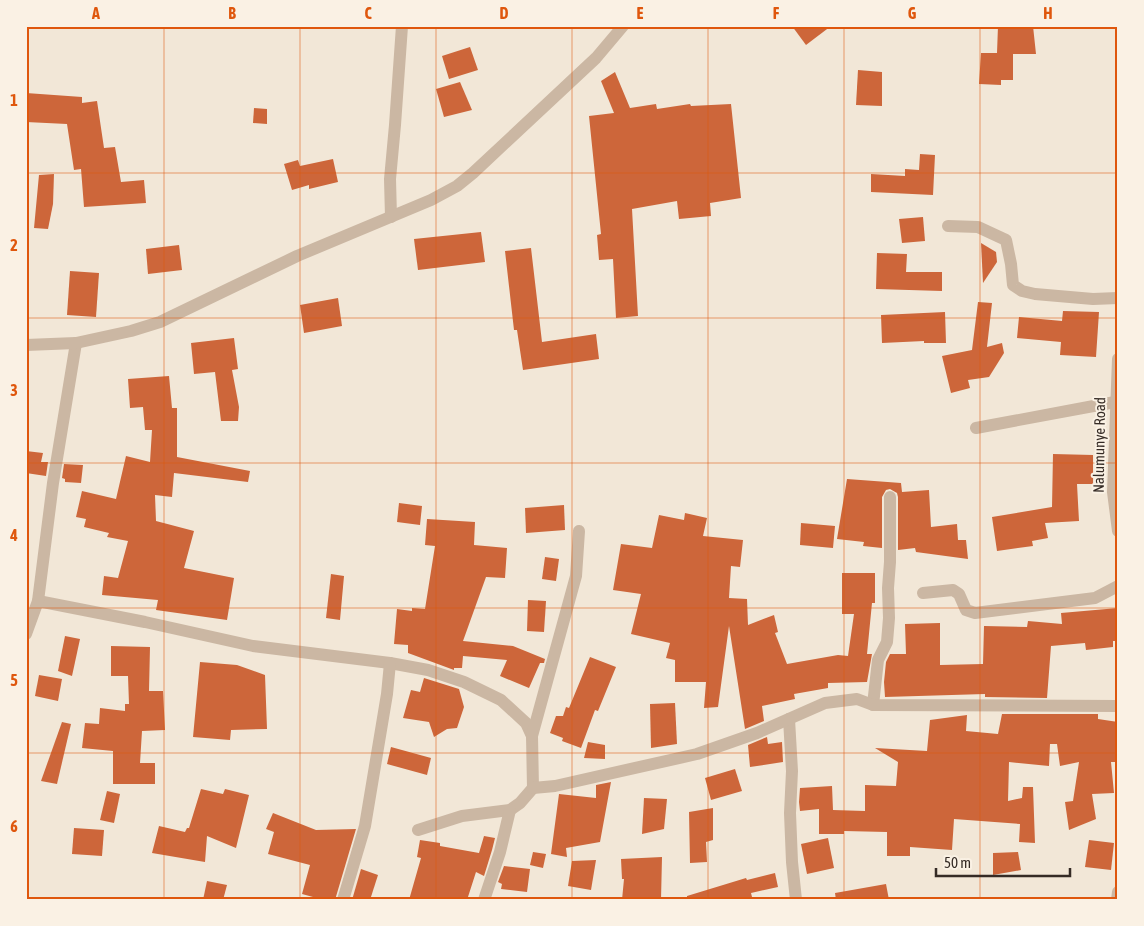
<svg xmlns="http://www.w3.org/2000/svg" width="1144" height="926" viewBox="0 0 1144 926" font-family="'Asap Condensed',sans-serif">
<rect width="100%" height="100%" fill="#f2e7d7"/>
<!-- building -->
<g fill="#cd663a">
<polygon points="792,26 831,26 806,45"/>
<polygon points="998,26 1033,26 1036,54 1013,54 1013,80 1001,80 1001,85 979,84 981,53 997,53"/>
<polygon points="470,47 478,70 449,79 442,56"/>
<polygon points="858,70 882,72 882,106 856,105"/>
<polygon points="615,72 630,108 656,104 657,109 690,104 691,106 731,104 741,198 710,203 711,216 679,219 677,201 632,209 638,316 616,318 613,259 599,260 597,235 601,234 589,116 614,113 601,81"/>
<polygon points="460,82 472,110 444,117 436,89"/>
<polygon points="26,93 82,97 82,103 97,101 104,148 115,147 121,182 144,180 146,203 84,207 81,169 74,170 67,124 26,122"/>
<polygon points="254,108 267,109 267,124 253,123"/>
<polygon points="920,154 935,155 933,195 871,192 871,174 905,176 905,169 919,170"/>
<polygon points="333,159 338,182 309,189 309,185 292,190 284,164 298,160 300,166"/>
<polygon points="54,174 53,204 48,229 34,228 39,175"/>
<polygon points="923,217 925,241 902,243 899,219"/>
<polygon points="481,232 485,262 418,270 414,239"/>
<polygon points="981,243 996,252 997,262 983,283"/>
<polygon points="179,245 182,270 148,274 146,249"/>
<polygon points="531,248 542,342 596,334 599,359 523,370 517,330 514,330 505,251"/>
<polygon points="877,253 907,254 906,272 942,272 942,291 876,289"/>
<polygon points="70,271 99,273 96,317 67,315"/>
<polygon points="338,298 342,326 304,333 300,305"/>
<polygon points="978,302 992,303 987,347 1002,343 1004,353 989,377 968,380 970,388 951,393 942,356 972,350"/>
<polygon points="1063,311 1099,312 1096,357 1060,355 1061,342 1017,338 1019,317 1062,321"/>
<polygon points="945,312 946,343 924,343 924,341 882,343 881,315"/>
<polygon points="234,338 238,369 232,370 239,407 238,421 221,421 215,372 194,374 191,343"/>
<polygon points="169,376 172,408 177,408 177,457 250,471 248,482 174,473 172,497 155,495 156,521 194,531 184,568 234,578 227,620 156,610 158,600 102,595 104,576 118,578 128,541 107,537 109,533 84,527 86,519 76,517 82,491 116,499 126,456 150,462 152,430 145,430 143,407 130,408 128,379"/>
<polygon points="26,451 43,453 41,462 48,462 46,476 26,473"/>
<polygon points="1053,454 1093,455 1093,484 1077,484 1079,521 1045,523 1048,538 1032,541 1033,546 997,551 992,517 1052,507"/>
<polygon points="64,464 83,465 81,483 65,482 65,479 62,478"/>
<polygon points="847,479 901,483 902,492 929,490 931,527 957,524 958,540 966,540 968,559 916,552 915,548 898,550 898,497 897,493 890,489 886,490 882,497 882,548 863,546 864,542 837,539"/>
<polygon points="399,503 422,506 420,525 397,522"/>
<polygon points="564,505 565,530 526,533 525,508"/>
<polygon points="685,513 707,518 703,536 743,540 740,567 731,566 729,598 747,599 748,625 774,615 778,632 775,633 787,664 838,655 848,656 854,614 842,614 842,573 875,573 875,603 872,603 867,654 872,654 867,682 828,683 828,688 794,694 795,699 762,706 764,721 745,729 729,626 718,707 704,708 706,682 675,682 675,660 666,658 670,643 631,634 641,594 613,590 621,544 652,548 659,515 684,520"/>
<polygon points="427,519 475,522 474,545 507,548 505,578 486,577 463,641 513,646 545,659 544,663 540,663 529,688 500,676 507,660 463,656 462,668 454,668 454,670 408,653 408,645 394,644 397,609 412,611 412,608 425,609 435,546 425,545"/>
<polygon points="801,523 835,526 833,548 800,545"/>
<polygon points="545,557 559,559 556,581 542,579"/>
<polygon points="331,574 344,576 340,620 326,618"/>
<polygon points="528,600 546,601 544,632 527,631"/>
<polygon points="1118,608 1118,641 1113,641 1113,647 1086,650 1085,643 1051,646 1047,698 985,697 985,694 885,697 884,682 886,662 890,654 906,654 905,624 940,623 940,665 983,664 984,626 1027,627 1028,621 1062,624 1061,613"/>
<polygon points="65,636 80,639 72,676 58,671"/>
<polygon points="111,646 150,647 149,691 163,691 165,730 142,731 140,763 155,763 155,784 113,784 113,751 82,748 85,723 99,724 100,708 125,711 125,704 129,704 128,676 111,676"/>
<polygon points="590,657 616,667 598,711 595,710 581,748 562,741 563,738 550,733 556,716 563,716 566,707 569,708"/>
<polygon points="200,662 237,665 265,675 267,729 231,730 230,740 193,737"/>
<polygon points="39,675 62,679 58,701 35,696"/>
<polygon points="424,678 459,689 464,707 457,728 447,729 434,737 429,722 403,718 411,690 420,692"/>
<polygon points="675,703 677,744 651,748 650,704"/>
<polygon points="1002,714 1098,714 1098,719 1118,722 1118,762 1111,762 1114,793 1092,794 1096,819 1069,830 1065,802 1073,801 1079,762 1060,766 1057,744 1050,744 1049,766 1009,762 1008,801 1022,798 1023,787 1033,787 1035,843 1019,842 1020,824 954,819 952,850 910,847 910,856 887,856 887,832 844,831 844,834 819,834 819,809 800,811 799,802 800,788 832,786 833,810 865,811 865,785 896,786 898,762 875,748 927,751 930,720 967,715 966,731 998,734"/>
<polygon points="62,722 71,724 57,784 41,781"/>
<polygon points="767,737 768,744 782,742 783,762 750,767 748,745"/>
<polygon points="588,742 605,745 605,759 584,758"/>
<polygon points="391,747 431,758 427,775 387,764"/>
<polygon points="735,769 742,791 711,800 705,778"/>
<polygon points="611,782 600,842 566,848 567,857 551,854 559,794 596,798 596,785"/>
<polygon points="201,789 223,794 225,789 249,795 236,848 207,836 205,862 152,853 159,826 185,832 187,828 189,828"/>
<polygon points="107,791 120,794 114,823 100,820"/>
<polygon points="644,798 667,799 664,829 642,834"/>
<polygon points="713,808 713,840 706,842 707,862 690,863 689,812"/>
<polygon points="273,813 316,830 356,829 335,900 324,900 302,894 310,865 268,854 274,832 266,829"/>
<polygon points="74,828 104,830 102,856 72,854"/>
<polygon points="484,836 495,838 492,850 484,876 476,872 467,900 409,900 421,858 417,857 420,840 440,843 440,846 479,853"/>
<polygon points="828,838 834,868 807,874 801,844"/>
<polygon points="1089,840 1114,843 1111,870 1085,867"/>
<polygon points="533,852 546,854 543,868 530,865"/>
<polygon points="1018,852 1021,870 993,875 993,853"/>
<polygon points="662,857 661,900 622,900 624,879 622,879 621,859"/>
<polygon points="596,860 591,890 568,886 572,861"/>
<polygon points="504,866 530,869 527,892 501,889 502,884 498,882"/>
<polygon points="361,869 378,875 370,900 352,900"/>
<polygon points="775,873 778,887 751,893 752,897 742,900 687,900 687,896 746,878 747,880"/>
<polygon points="207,881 227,885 223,900 203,900"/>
<polygon points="886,884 889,900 836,900 835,893"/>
</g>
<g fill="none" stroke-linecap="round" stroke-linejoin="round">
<!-- minor -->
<g stroke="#cbb7a3" stroke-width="12">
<polyline points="391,217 390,179 395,125 402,26"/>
<polyline points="948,226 978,227 1006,240 1011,264 1013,285 1022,291 1035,294 1093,299 1118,298"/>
<polyline points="976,428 1115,402"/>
<polyline points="923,593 953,590 959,594 966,610 975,613 1095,598 1118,586"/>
<polyline points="38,601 145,622 253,646 390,663 428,670 464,682 501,700 526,723 532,736 533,788 520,803 510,810 462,816 418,830"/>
<polyline points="26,634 38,601 53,483 76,343"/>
<polyline points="873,705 878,660 887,642 889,618 888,588 890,562 890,497"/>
<polyline points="789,719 792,771 790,813 792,862 796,900"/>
<polyline points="532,736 576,576 579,531"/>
<polyline points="533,788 555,786 697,754 757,733 825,703 857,699 873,705 1118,706"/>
<polyline points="343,900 365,826 387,694 390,663"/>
<polyline points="484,900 500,852 510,810"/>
</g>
<!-- tertiary -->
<g stroke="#cbb7a3" stroke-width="12">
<polyline points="26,345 76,343 131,331 160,322 297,256 431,200 457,186 473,173 596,58 623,26"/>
<polyline points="1118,359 1113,492 1118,531"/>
<polyline points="1117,900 1118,892"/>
</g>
</g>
<!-- grid -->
<path fill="none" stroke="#df570d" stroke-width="1" stroke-opacity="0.55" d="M164 26V900M300 26V900M436 26V900M572 26V900M708 26V900M844 26V900M980 26V900M26 173H1118M26 318H1118M26 463H1118M26 608H1118M26 753H1118"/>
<g text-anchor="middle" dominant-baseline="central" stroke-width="4" stroke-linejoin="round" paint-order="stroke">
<!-- street labels -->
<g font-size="15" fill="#352b25" stroke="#faf1e4">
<text transform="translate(1099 445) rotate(-89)">Nalumunye Road</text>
</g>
</g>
<!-- border -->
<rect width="1144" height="926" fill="none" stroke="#faf1e4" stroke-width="55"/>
<!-- scale -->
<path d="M936 868v8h134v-8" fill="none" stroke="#352b25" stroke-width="2.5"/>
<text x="944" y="868" font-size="15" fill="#352b25" stroke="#faf1e4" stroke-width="4" paint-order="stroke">50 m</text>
<rect x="28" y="28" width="1088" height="870" fill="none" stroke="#df570d" stroke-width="2"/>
<g font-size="16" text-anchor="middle" font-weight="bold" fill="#df570d">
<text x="96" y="19">A</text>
<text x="232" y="19">B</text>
<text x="368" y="19">C</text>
<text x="504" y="19">D</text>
<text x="640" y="19">E</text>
<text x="776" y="19">F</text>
<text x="912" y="19">G</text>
<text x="1048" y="19">H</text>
<text x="14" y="106">1</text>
<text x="14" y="251">2</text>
<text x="14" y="396">3</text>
<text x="14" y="541">4</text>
<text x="14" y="686">5</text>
<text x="14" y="832">6</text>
</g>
</svg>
